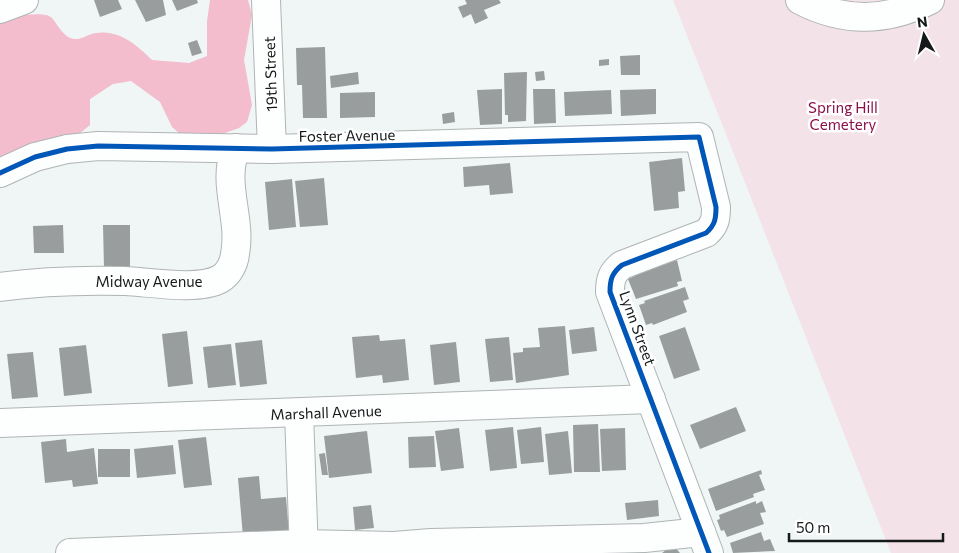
<svg xmlns="http://www.w3.org/2000/svg" width="959" height="553" viewBox="0 0 959 553" font-family="Commissioner,sans-serif">
<rect width="100%" height="100%" fill="#f0f6f6"/>
<!-- green -->
<polygon fill="#f3e2e7" points="673,0 959,0 959,553 891,553"/>
<!-- forest -->
<path fill="#f3bdce" d="M210 0H248L252 15 244 60 252 105 247 122 239 128 214 137 179 133 172 127 160 102 131 81 113 84 90 99V125L74 138 0 165V20C11 17 44 10 52 18 57 24 63 35 70 38 80 42 87 34 96 33 119 29 137 45 152 60L189 63 207 56V21Z"/>
<!-- building -->
<g fill="#999d9d">
<polygon points="94,0 118,0 122,9 100,17"/>
<polygon points="135,0 163,0 166,15 146,22"/>
<polygon points="172,0 197,0 198,3 177,11"/>
<polygon points="465,0 499,0 501,3 484,10 488,18 475,24 471,14 463,18 458,7 467,4"/>
<polygon points="197,40 202,53 192,56 188,43"/>
<polygon points="325,47 327,118 303,118 302,85 297,85 296,48"/>
<polygon points="640,55 640,75 621,75 620,56"/>
<polygon points="609,59 609,65 599,66 599,60"/>
<polygon points="544,71 545,80 536,81 535,72"/>
<polygon points="358,72 359,84 331,88 330,76"/>
<polygon points="527,72 526,121 508,122 508,115 505,115 504,73"/>
<polygon points="502,89 502,124 480,125 477,90"/>
<polygon points="533,89 555,89 556,123 534,124"/>
<polygon points="656,89 656,114 621,116 620,90"/>
<polygon points="611,90 612,114 565,116 564,92"/>
<polygon points="375,92 375,117 340,118 340,93"/>
<polygon points="454,112 455,122 443,124 442,114"/>
<polygon points="682,158 685,191 678,192 679,208 654,211 649,162"/>
<polygon points="510,163 513,193 490,195 489,185 464,187 463,167"/>
<polygon points="324,178 328,225 300,227 295,181"/>
<polygon points="292,179 296,227 269,230 265,182"/>
<polygon points="63,225 64,253 34,253 33,226"/>
<polygon points="103,225 130,225 130,268 104,268"/>
<polygon points="677,260 682,281 677,282 678,286 636,299 628,279 635,276 634,274"/>
<polygon points="685,287 689,299 683,301 687,312 653,325 652,323 646,325 639,305 645,303 644,301"/>
<polygon points="565,326 569,375 516,383 513,353 523,352 523,348 540,347 538,328"/>
<polygon points="594,327 597,351 572,354 569,330"/>
<polygon points="685,327 700,370 674,379 659,336"/>
<polygon points="187,331 193,384 168,387 162,334"/>
<polygon points="379,335 380,341 405,339 409,380 383,383 382,375 356,378 352,337"/>
<polygon points="509,337 513,380 490,382 485,339"/>
<polygon points="262,340 267,384 240,387 235,343"/>
<polygon points="456,342 460,382 434,385 430,345"/>
<polygon points="231,344 236,385 208,388 203,347"/>
<polygon points="86,345 92,393 64,396 59,348"/>
<polygon points="33,352 38,397 12,399 7,354"/>
<polygon points="736,407 746,431 700,449 690,425"/>
<polygon points="598,424 600,472 574,472 573,425"/>
<polygon points="513,427 517,468 490,471 485,430"/>
<polygon points="541,427 544,462 521,464 517,430"/>
<polygon points="459,428 464,468 441,471 435,431"/>
<polygon points="625,428 626,470 602,471 600,429"/>
<polygon points="367,431 372,473 329,478 324,436"/>
<polygon points="568,431 572,473 549,475 545,434"/>
<polygon points="434,436 436,467 409,468 408,437"/>
<polygon points="206,437 212,485 184,488 178,440"/>
<polygon points="66,439 67,452 94,448 98,484 73,487 72,480 45,483 41,442"/>
<polygon points="173,445 176,474 137,478 134,449"/>
<rect x="98" y="449" width="32" height="28"/>
<polygon points="325,453 328,475 322,475 319,454"/>
<polygon points="761,470 762,474 759,475 765,490 753,494 754,497 716,511 708,489"/>
<polygon points="259,476 261,499 286,497 289,533 243,537 238,478"/>
<polygon points="658,500 659,516 627,520 625,503"/>
<polygon points="756,501 756,504 762,501 766,512 760,513 764,524 727,537 724,530 721,531 717,520 720,519 719,515"/>
<polygon points="371,505 374,528 355,530 353,507"/>
<polygon points="761,532 764,541 770,539 775,551 733,553 730,543"/>
<polygon points="673,545 680,553 662,553"/>
</g>
<g fill="none" stroke-linecap="round" stroke-linejoin="round">
<defs>
<g id="minor">
<polyline points="266,0 272,149"/>
<path d="M800 0C844 23 886 22 930 0"/>
<polyline points="0,9 24,0"/>
<path d="M0 173 35 157 67 149 98 146 272 149 699 137 716 207C716 219 715 225 706 233L622 265C612 273 610 279 610 292L709 553"/>
<path d="M0 287C42 281 84 280 125 281 150 282 198 291 220 279 229 274 234 263 235 254 242 218 221 183 236 148"/>
<polyline points="299,413 304,553"/>
<polyline points="0,423 651,399"/>
<polyline points="70,553 303,544 394,546 431,543 644,538 701,532"/>
</g>
</defs>
<!-- minor casing -->
<use href="#minor" stroke="#afb4b5" stroke-width="30"/>
<!-- minor -->
<use href="#minor" stroke="#fdfefe" stroke-width="28"/>
<defs>
<path id="cycleway" d="M0 173 35 157 67 149 98 146 272 149 699 137 716 207C716 219 715 225 706 233L622 265C612 273 610 279 610 292L709 553"/>
</defs>
<!-- cycleway casing -->
<use href="#cycleway" stroke="#fff" stroke-width="8"/>
<!-- cycleway -->
<use href="#cycleway" stroke="#0057b8" stroke-width="5"/>
</g>
<g text-anchor="middle" dominant-baseline="central" stroke-width="5" stroke-linejoin="round" paint-order="stroke">
<!-- street labels -->
<g font-size="15" fill="#15191a" stroke="#fff">
<text transform="translate(270 74) rotate(-92)">19th Street</text>
<text transform="translate(347 135) rotate(-1)">Foster Avenue</text>
<text x="149" y="281">Midway Avenue</text>
<text transform="translate(638 328) rotate(70)">Lynn Street</text>
<text transform="translate(326 412) rotate(-2)">Marshall Avenue</text>
</g>
<!-- park labels -->
<g font-size="15" fill="#8b0f48" stroke="#fff">
<text x="843" y="107">Spring Hill<tspan x="843" dy="17">Cemetery</tspan></text>
</g>
</g>
<!-- north arrow -->
<g transform="translate(924 35) rotate(352)" stroke="#ffffff" stroke-width="4" paint-order="stroke">
<path d="M0-4L9 19L0 12L-9 19Z" fill="#15191a"/>
<text y="-8" font-size="14" font-weight="bold" text-anchor="middle" fill="#15191a">N</text>
</g>
<!-- scale -->
<path d="M789 533v8h154v-8" fill="none" stroke="#15191a" stroke-width="2.5"/>
<text x="796" y="533" font-size="15" fill="#15191a" stroke="#ffffff" stroke-width="4" paint-order="stroke">50 m</text>
</svg>
